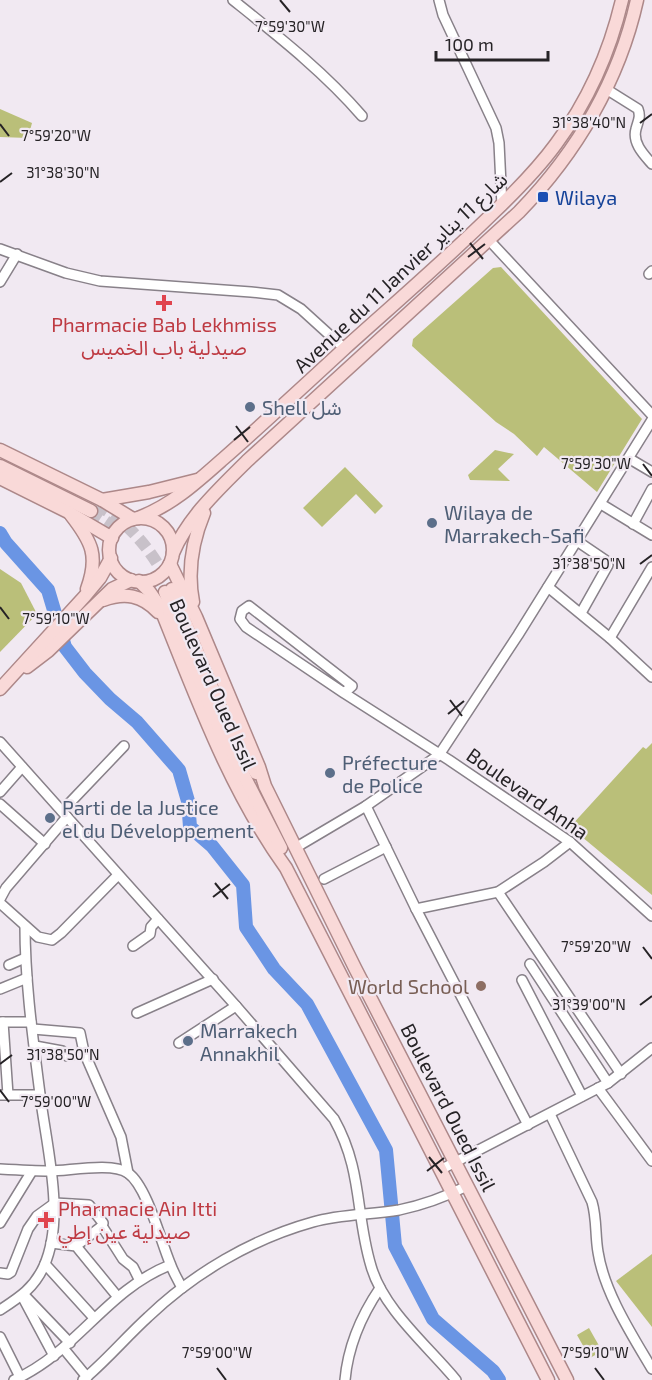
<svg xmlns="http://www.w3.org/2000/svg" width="652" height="1380" viewBox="0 0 652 1380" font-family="'Exo 2','Noto Sans Arabic',sans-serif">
<rect width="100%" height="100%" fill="#f1e9f2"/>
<!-- green -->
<g fill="#babf79">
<polygon points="0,109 32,123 28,138 0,137"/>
<polygon points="501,267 642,419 597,492 544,447 537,456 514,434 496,422 412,346 413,339 493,268"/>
<polygon points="495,450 514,454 498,469 510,481 470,480 468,475"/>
<polygon points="345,467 383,506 375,514 356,494 322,527 303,508"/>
<polygon points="0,569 21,583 37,614 0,652"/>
<polygon points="652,743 652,895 570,827 643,747 646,749"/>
<polygon points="652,1254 652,1327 616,1281"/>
<polygon points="589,1328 602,1351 590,1358 577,1335"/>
</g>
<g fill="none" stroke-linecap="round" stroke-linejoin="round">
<!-- river -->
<polyline stroke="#6a95e4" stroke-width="14" points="0,533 6,543 48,590 65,647 85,673 110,699 137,722 179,770 188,801 190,827 212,846 243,885 246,927 274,969 307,1004 386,1150 395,1246 433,1319 493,1371 499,1380"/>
<!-- major-tunnel -->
<g stroke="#c8c1c9" stroke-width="12" stroke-dasharray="12 6" stroke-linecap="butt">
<path d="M97 505C132 524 154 554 172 589"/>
<polyline points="91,511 123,533"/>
</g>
<defs>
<g id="minor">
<path d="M233 0C278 36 324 72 362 116"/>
<polyline points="439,0 443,15 496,128 499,143 502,206"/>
<path d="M606 89 638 109C641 117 638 121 636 129 632 143 644 155 652 164"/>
<polyline points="489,240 652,415"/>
<polyline points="0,249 66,273 100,281 251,292 278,295 301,309 345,349"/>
<polyline points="649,274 652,271"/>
<polyline points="0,282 17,254"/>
<polyline points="630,459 652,472"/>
<polyline points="601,504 652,535"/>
<polyline points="633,524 652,489"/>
<polyline points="577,541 605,560 608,565 581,613"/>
<polyline points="548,587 610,638 652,677"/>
<polyline points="610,638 652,567"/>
<polyline points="344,693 352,686 249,606 242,611 240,619 246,627 344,693 449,760 570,842 652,916"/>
<path d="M0 742 236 1006 334 1119C363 1171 355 1213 371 1266 383 1309 428 1346 456 1380"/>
<polyline points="0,792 22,767"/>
<polyline points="0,804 45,844"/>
<polyline points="366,806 416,909 528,1125"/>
<polyline points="62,811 124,746"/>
<polyline points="295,848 366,806 439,755 518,635 652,420"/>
<polyline points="324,879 386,847"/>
<polyline points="498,892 621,1074"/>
<polyline points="0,899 6,888 67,817"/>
<polyline points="0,903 38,937 52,940 61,933 118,875"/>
<polyline points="416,909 498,892 544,862 570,842"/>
<polyline points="133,946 150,934 151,927 158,919"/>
<polyline points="530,964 608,1083"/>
<polyline points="9,965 25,958"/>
<polyline points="522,980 582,1096"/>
<polyline points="0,989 27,978"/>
<polyline points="137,1013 213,979"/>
<polyline points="0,1022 31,1022"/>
<polyline points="3,1022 8,1095"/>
<polyline points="33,1029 80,1033 84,1052 121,1137 128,1173"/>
<polyline points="179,1043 236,1006"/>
<polyline points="35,1046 62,1051 67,1056 84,1052"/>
<polyline points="598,1088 652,1161"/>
<polyline points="0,1095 40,1095"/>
<path d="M550 1114 592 1202C597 1219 595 1235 598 1252 604 1292 632 1335 652 1369"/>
<path d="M0 1169C17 1170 34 1171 50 1171 69 1171 112 1162 128 1173 147 1186 161 1242 170 1263 173 1272 178 1280 182 1288"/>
<polyline points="440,1170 608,1083 652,1048"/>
<polyline points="0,1223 32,1171"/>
<polyline points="102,1226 123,1259 133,1267 139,1279"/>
<polyline points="51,1243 76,1246 117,1296"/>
<polyline points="45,1264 94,1318"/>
<polyline points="0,1273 8,1274 11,1272 28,1229 37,1216 55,1203 89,1205 103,1223 102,1226 76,1246"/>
<polyline points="22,1296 54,1356"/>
<polyline points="26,1297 70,1343"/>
<path d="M0 1310C20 1297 34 1288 44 1266 66 1217 46 1145 40 1094 33 1039 25 982 25 926"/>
<polyline points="0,1337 20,1377"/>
<polyline points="64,1349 87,1377"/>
<path d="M14 1380C78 1351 105 1291 170 1265"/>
<path d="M83 1380C106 1361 126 1337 148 1317 194 1273 252 1239 313 1222 341 1214 370 1215 399 1210 423 1205 445 1197 467 1186"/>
<path d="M345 1380C348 1346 361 1316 380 1288"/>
</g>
<g id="major">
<polyline points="0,450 102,500 133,519"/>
<polyline points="0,466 91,511"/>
<polyline points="0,478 68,512 112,538"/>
<polyline points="102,500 149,492 197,480"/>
<path d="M71 515C92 542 99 556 87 589"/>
<path d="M138 518C172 505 196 483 223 459 264 423 304 386 344 349 394 304 444 261 492 214 515 192 537 170 556 144 588 101 610 51 622 0"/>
<circle cx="141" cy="550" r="32"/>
<path d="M173 553C188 517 220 488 247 461L519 212C576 153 619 81 637 0"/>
<polyline points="170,564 196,617 259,767 265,786 355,968 567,1380"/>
<path d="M139 581 149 591 160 607C196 696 229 789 286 868L548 1380"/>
<polyline points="172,589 216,697 238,744 256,773"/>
<polyline points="165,592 216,721 281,848"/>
<path d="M103 600C125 592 142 595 158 612"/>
<path d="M193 602C187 571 192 542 204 513"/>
<polyline points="27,667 48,651 112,589 131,580"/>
<polyline points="0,689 85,596 100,578 111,558"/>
</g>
</defs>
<!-- minor casing -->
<use href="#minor" stroke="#888189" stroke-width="12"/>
<!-- major casing -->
<use href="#major" stroke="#ad8889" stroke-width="15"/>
<!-- minor -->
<use href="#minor" stroke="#fff" stroke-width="9"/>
<!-- major -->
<use href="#major" stroke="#f9d9d8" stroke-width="12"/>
</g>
<!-- ticks -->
<path fill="none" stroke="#262326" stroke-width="2" d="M280 0 290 12M640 123 652 114M0 124 9 136M0 182 12 173M470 243 483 259M468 257 485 244M236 426 248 442M234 440 250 427M643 464 652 476M640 564 652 555M0 607 9 619M450 700 462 716M448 714 464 701M215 883 228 899M213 897 230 884M643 947 652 959M640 1005 652 996M0 1064 12 1055M0 1090 9 1102M429 1157 442 1173M427 1171 444 1158M217 1368 226 1380M595 1368 604 1380"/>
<!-- markers -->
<rect fill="#1a4fb4" stroke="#f1e9f2" stroke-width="2" x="537" y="191" width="12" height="12" rx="3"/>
<g fill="#e0444e" stroke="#f1e9f2" stroke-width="2">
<path d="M161 294h6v6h6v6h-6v6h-6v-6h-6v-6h6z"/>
<path d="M43 1211h6v6h6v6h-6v6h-6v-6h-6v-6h6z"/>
</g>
<g fill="#5c6f8a" stroke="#f1e9f2" stroke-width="2">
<circle cx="250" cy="407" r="6"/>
<circle cx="432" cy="523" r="6"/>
<circle cx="330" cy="773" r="6"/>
<circle cx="50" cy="818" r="6"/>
<circle cx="188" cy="1041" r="6"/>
</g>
<circle fill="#8d6e63" stroke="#f1e9f2" stroke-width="2" cx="481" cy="986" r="6"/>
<g text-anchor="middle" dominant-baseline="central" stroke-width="4.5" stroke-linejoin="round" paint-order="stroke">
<!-- transit labels -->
<g font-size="20" fill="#164399" stroke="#f1e9f2" text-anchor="start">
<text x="555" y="197">Wilaya</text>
</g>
<!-- street labels -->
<g font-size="20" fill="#262326" stroke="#f1e9f2">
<text transform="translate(400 272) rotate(-43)">Avenue du 11 Janvier شارع 11 يناير</text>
<text transform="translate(214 684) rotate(66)">Boulevard Oued Issil</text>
<text transform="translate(528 793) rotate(35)">Boulevard Anha</text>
<text transform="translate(449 1107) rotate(63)">Boulevard Oued Issil</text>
</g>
<!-- health labels -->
<g font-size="20" fill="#be3a42" stroke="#f1e9f2">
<text x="164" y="324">Pharmacie Bab Lekhmiss<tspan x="164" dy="23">صيدلية باب الخميس</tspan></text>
<text x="58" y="1208" text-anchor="start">Pharmacie Ain Itti<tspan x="58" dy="23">صيدلية عين إطي</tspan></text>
</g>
<!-- service labels -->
<g font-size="20" fill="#4e5e75" stroke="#f1e9f2" text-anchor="start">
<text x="262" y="407">Shell شل</text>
<text x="444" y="512">Wilaya de<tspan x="444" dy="23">Marrakech-Safi</tspan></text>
<text x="342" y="762">Préfecture<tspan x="342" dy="23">de Police</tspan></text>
<text x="62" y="807">Parti de la Justice<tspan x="62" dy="23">el du Développement</tspan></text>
<text x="200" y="1030">Marrakech<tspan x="200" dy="23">Annakhil</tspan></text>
</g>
<!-- education labels -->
<g font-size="20" fill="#785e54" stroke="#f1e9f2" text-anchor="end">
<text x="469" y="986">World School</text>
</g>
</g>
<g font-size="15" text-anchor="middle" fill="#262326" stroke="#f1e9f2" stroke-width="4.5" stroke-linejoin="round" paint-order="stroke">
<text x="290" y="32">7°59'30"W</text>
<text x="589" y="128">31°38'40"N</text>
<text x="56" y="141">7°59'20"W</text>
<text x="63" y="178">31°38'30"N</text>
<text x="596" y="469">7°59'30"W</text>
<text x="589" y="569">31°38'50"N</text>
<text x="56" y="624">7°59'10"W</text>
<text x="596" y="952">7°59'20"W</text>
<text x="589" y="1010">31°39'00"N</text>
<text x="63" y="1060">31°38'50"N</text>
<text x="56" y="1107">7°59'00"W</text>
<text x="217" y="1358">7°59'00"W</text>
<text x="595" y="1358">7°59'10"W</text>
</g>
<!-- scale -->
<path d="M436 51v9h112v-9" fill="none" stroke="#262326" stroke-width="3"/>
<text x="445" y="51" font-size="18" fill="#262326" stroke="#f1e9f2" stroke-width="4.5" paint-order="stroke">100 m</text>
</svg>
